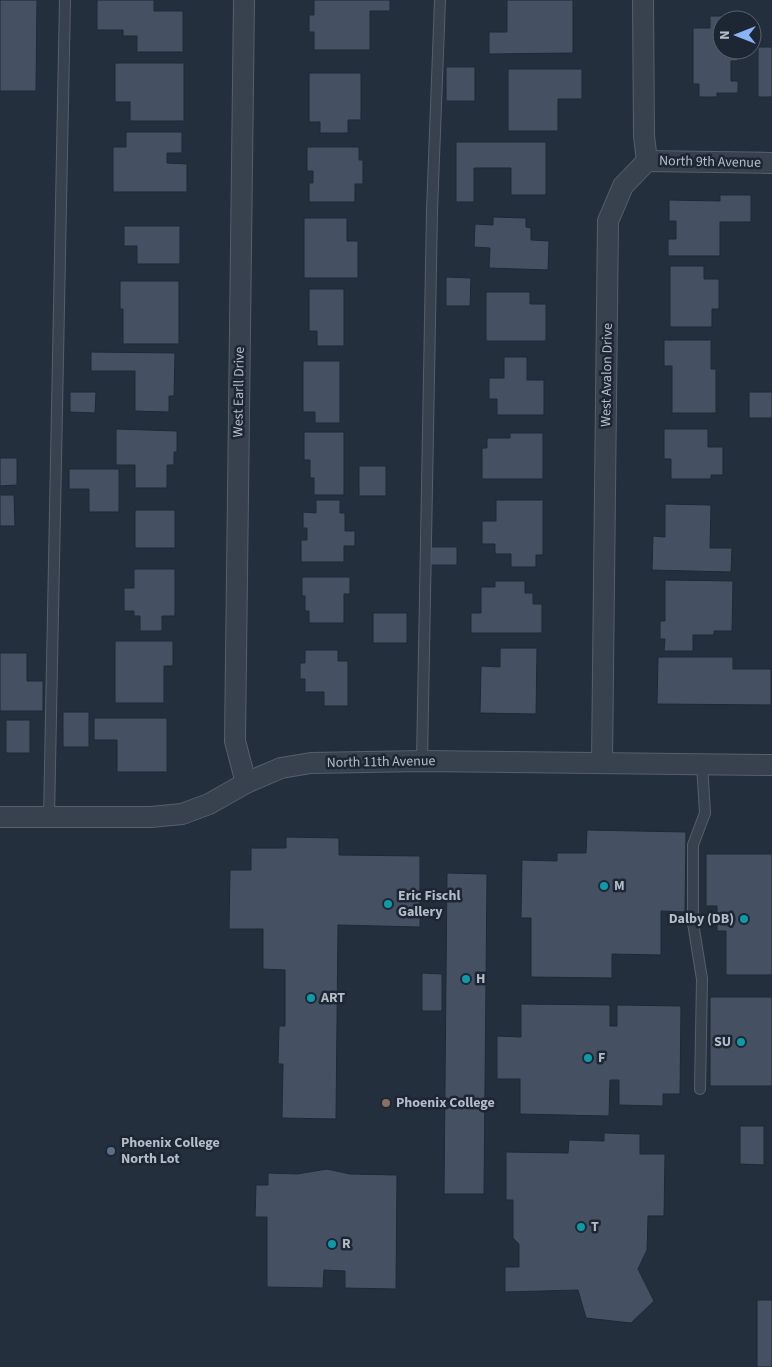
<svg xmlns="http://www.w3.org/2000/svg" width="772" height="1367" viewBox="0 0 772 1367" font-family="'Source Sans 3',sans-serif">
<rect width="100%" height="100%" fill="#242f3e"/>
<!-- building -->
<g fill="#455162" stroke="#1f2835">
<polygon points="0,0 37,0 36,91 0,91"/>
<polygon points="97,0 154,0 154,11 183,11 183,52 137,52 137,36 123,36 123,30 97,30"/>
<polygon points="314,0 390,0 390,11 370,11 370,50 314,50 314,32 309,32 309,15 314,15"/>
<polygon points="507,0 573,0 573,53 489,54 489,32 507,32"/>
<polygon points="710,16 728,16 728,20 722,20 722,50 738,50 738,61 731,61 731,81 738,81 738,93 717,93 717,97 699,97 699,84 693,84 693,28 710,28"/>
<rect x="758" y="47" width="14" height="50"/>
<polygon points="115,63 184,63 184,121 130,121 130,102 115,102"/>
<rect x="446" y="67" width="29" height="34"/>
<polygon points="508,69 582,69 582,99 558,99 558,131 508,131"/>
<polygon points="309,73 361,73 361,120 348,120 348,133 320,133 320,122 309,122"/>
<polygon points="126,132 182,132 182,153 167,153 167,163 187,164 187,192 113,192 113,147 126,147"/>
<polygon points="456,142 546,142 546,195 511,195 511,168 474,168 474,202 456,202"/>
<polygon points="307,147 359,147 359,160 363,160 363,184 355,184 355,202 309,202 309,183 313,183 313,171 307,171"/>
<polygon points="720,195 751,195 751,222 720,222 720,256 668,256 668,239 676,239 676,221 669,221 669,200 720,201"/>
<polygon points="493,217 526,218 526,227 531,228 531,240 549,241 548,270 489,268 490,248 474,247 475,224 493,225"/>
<polygon points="304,218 347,218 347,241 358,241 358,278 304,278"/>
<polygon points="124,226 180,226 180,264 137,264 137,246 124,246"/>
<polygon points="670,266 704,266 704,279 719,279 719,309 712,309 712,327 670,327"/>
<polygon points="446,277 471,278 470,306 446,306"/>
<polygon points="120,281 179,281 179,344 123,344 123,309 120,309"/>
<polygon points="309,289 344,289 344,346 317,346 317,331 309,331"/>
<polygon points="486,292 530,292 530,304 546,304 546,341 486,341"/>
<polygon points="664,340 711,340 711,369 716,369 716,413 672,413 672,366 664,366"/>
<polygon points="91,352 175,353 174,396 169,396 169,412 135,411 135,371 91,371"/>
<polygon points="504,357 527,357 527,380 544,380 544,415 497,415 497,399 489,399 489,378 504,378"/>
<polygon points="303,361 340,361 340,423 315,423 315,412 303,412"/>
<polygon points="70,392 96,392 95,413 70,412"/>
<rect x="749" y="392" width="23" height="26"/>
<polygon points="116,429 177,431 177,452 174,452 174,465 167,465 167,488 135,488 135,465 116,465"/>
<polygon points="664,429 708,429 708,447 723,447 723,475 711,475 711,479 671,479 671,459 664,459"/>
<polygon points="304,432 344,432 344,495 314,495 314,478 310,478 310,460 304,460"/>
<polygon points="510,433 543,433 543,479 482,479 482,448 487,448 487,438 510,438"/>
<polygon points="0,458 17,458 17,485 0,486"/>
<rect x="359" y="466" width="27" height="30"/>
<polygon points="69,469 119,469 119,512 89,512 89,489 69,489"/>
<polygon points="0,495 14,495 15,526 0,526"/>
<polygon points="316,500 340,500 340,513 345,513 345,531 355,531 355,546 344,546 344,562 301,562 301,540 307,540 307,528 303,528 303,512 316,513"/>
<polygon points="496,500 543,500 543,555 536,555 536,567 511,567 511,554 495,554 495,544 482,544 482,521 496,521"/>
<polygon points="665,504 711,505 710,548 732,548 731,572 652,570 653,536 665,537"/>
<rect x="135" y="510" width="40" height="38"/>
<rect x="431" y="547" width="26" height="18"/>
<polygon points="134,569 175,569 175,616 162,616 162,631 140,631 140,616 134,616 134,611 124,611 124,588 134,588"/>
<polygon points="302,577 350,577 350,594 344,594 344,623 309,623 309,611 305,611 305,596 302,596"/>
<polygon points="665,580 733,581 732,631 714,631 714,635 693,635 693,651 664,651 665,639 660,639 660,621 665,621"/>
<polygon points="495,581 525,581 525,593 533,593 533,604 542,604 542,633 471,633 471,613 481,613 481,587 495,587"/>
<rect x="373" y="613" width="34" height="30"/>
<polygon points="115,641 173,641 173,666 164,666 164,703 115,703"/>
<polygon points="500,648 537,648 536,714 480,713 481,666 500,667"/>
<polygon points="305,650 338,650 338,661 348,661 348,706 324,706 324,692 305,692 305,679 300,679 300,663 305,663"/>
<polygon points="0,653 27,653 27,681 43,681 43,711 0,711"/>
<polygon points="658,657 733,657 733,669 771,669 771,705 657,704"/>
<rect x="63" y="712" width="26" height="35"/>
<polygon points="94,718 167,718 167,772 117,772 117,740 94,740"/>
<rect x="6" y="720" width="24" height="33"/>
<polygon points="587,830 686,832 685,912 661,911 661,955 612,954 612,978 531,977 531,918 521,918 522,860 557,861 557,853 586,853"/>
<polygon points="286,837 339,838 339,855 420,856 420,927 338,925 336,1119 282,1118 283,1064 278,1064 279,1026 285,1026 285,970 263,969 263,929 229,929 230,870 251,870 251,848 286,848"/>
<polygon points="706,854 772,854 772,975 726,975 726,931 717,931 717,906 706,906"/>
<polygon points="447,873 487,874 484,1194 444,1194"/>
<polygon points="422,973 442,974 442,1011 422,1011"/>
<rect x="710" y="997" width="62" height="89"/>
<polygon points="521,1004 610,1005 610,1026 617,1026 617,1005 681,1006 680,1094 663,1094 663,1106 619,1105 619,1080 610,1080 609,1116 520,1114 520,1079 497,1079 497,1036 521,1037"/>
<polygon points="740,1126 764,1126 764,1165 740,1164"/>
<polygon points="604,1133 640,1134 640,1154 665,1154 664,1216 648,1216 647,1250 638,1269 654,1301 631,1323 586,1318 578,1290 505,1292 505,1267 519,1267 519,1244 513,1238 513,1200 506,1200 506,1152 568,1153 569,1140 604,1141"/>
<polygon points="327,1169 350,1174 397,1175 396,1289 345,1288 345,1271 324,1270 323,1288 267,1287 267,1217 255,1217 256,1185 268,1185 268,1173 297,1174"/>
<rect x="757" y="1300" width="15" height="67"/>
</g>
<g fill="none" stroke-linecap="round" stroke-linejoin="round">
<defs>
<g id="service">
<polyline points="422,761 432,211 440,0"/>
<polyline points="49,818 65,0"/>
<polyline points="700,1089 702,979 693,923 693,845 705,813 702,764"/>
</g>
<g id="minor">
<polyline points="244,0 235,741 246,783"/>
<polyline points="643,0 644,136 647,161"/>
<polyline points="647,161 772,163"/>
<polyline points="602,763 608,221 623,186 647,161"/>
<polyline points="0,817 151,817 182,814 209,804 246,783 281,768 311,763 422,761 772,765"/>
</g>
</defs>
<!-- service casing -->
<use href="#service" stroke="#565f6c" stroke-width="12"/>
<!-- minor casing -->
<use href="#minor" stroke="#565f6c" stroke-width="22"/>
<!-- service -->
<use href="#service" stroke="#38414e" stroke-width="10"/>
<!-- minor -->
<use href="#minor" stroke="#38414e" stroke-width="20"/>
</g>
<!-- markers -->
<g fill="#0f9aa8" stroke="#1d2633" stroke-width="2">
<circle cx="604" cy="886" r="5"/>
<circle cx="388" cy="904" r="5"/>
<circle cx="744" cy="919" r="5"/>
<circle cx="466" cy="979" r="5"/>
<circle cx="311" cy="998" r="5"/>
<circle cx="741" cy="1042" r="5"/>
<circle cx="588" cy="1058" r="5"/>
<circle cx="581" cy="1227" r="5"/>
<circle cx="332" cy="1244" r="5"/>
</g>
<circle fill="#8d6e63" stroke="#1d2633" stroke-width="2" cx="386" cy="1103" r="5"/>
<circle fill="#5c6f8a" stroke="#1d2633" stroke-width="2" cx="111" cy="1151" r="5"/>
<g text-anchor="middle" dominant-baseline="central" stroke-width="5" stroke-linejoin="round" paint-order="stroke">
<!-- street labels -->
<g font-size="14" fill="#b4bcc9" stroke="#1d2633">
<text transform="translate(710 162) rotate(1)">North 9th Avenue</text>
<text transform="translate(607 375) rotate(-89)">West Avalon Drive</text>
<text transform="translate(239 392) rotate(-89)">West Earll Drive</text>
<text transform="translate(381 762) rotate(-1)">North 11th Avenue</text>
</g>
<!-- poi labels -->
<g font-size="14" font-weight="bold" fill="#b4bcc9" stroke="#1d2633" text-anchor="start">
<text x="614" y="886">M</text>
<text x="398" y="896">Eric Fischl<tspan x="398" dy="16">Gallery</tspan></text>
<text x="734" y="919" text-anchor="end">Dalby (DB)</text>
<text x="476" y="979">H</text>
<text x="321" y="998">ART</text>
<text x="731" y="1042" text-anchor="end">SU</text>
<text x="598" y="1058">F</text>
<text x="396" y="1103">Phoenix College</text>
<text x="121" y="1143">Phoenix College<tspan x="121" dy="16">North Lot</tspan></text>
<text x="591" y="1227">T</text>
<text x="342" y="1244">R</text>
</g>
</g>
<!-- north arrow -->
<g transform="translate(737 35) rotate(270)"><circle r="24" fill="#1d2633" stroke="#59626f"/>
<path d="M0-4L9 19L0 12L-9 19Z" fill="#8ab4f8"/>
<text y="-8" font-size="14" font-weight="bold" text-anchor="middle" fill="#b4bcc9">N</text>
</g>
</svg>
